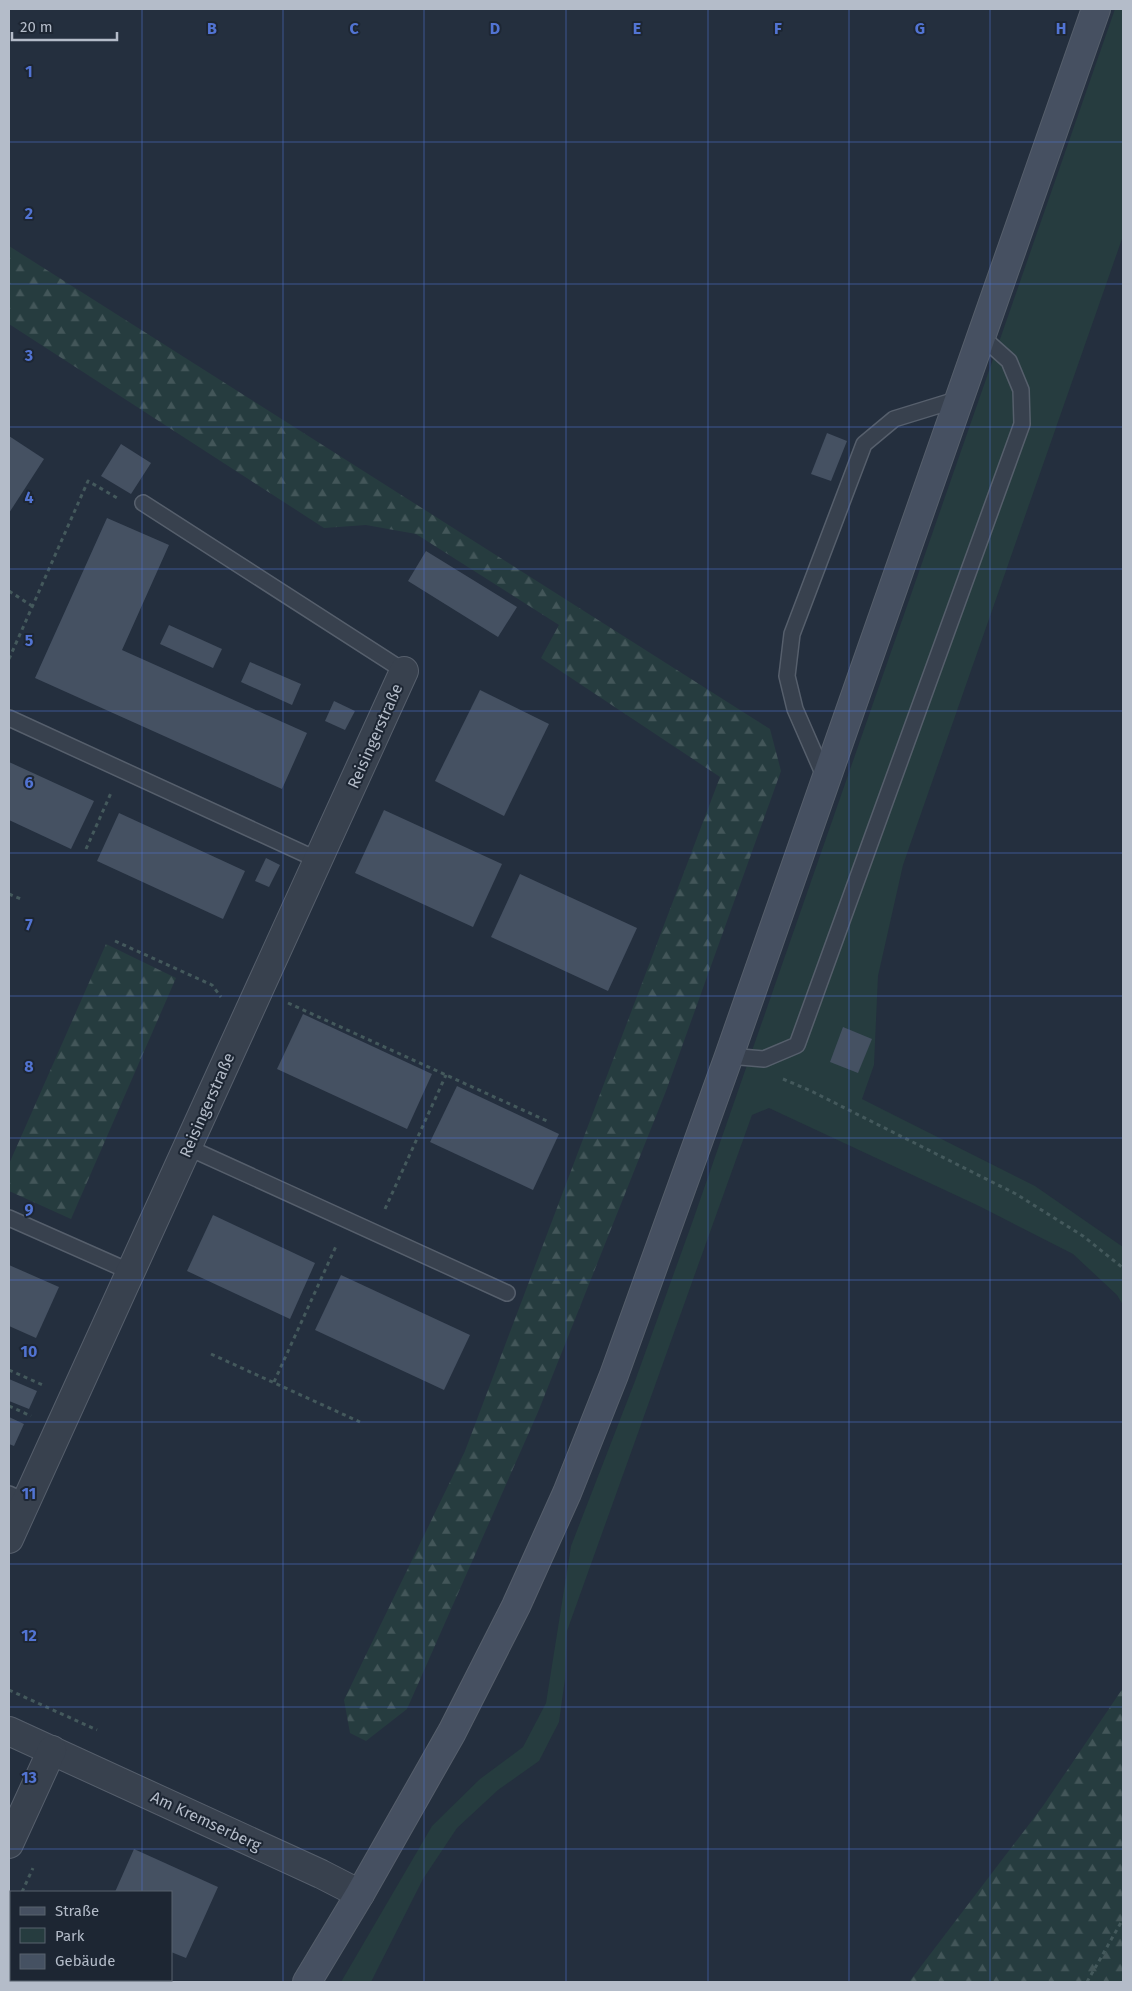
<svg xmlns="http://www.w3.org/2000/svg" width="1132" height="1991" viewBox="0 0 1132 1991" font-family="'Fira Sans',sans-serif">
<defs>
<pattern id="forest-firs" width="22" height="20" patternUnits="userSpaceOnUse" patternTransform="scale(1.25)"><rect width="22" height="20" fill="#263c3f"/><path d="M5 1l3.5 6h-7zM16 11l3.5 6h-7z" fill="#435659"/></pattern>
</defs>
<rect width="100%" height="100%" fill="#242f3e"/>
<!-- green -->
<polygon fill="#263c3f" points="1115,9 1123,9 1123,236 903,865 878,976 874,1065 862,1099 1035,1186 1123,1247 1123,1305 1117,1295 1073,1254 979,1206 769,1108 752,1115 567,1631 565,1679 559,1722 539,1761 498,1790 457,1828 423,1879 371,1982 341,1982 432,1826 480,1779 523,1747 546,1703 571,1546 635,1381 692,1223"/>
<!-- forest -->
<g fill="url(#forest-firs)">
<polygon points="9,246 770,729 781,771 666,1091 538,1412 407,1709 366,1741 350,1733 344,1700 465,1451 720,777 541,658 559,625 416,534 366,525 324,528 9,324"/>
<polygon points="106,944 176,978 71,1219 9,1191 9,1164"/>
<polygon points="1123,1688 1123,1982 909,1982 1043,1806"/>
</g>
<!-- building -->
<g fill="#455162">
<polygon points="827,433 847,441 831,481 811,474"/>
<polygon points="9,436 44,459 9,513"/>
<polygon points="121,444 151,463 131,494 101,476"/>
<polygon points="107,518 169,545 122,650 307,733 282,789 35,678"/>
<polygon points="426,551 517,607 498,637 408,581"/>
<polygon points="169,625 222,649 213,668 160,644"/>
<polygon points="250,662 301,684 292,705 241,682"/>
<polygon points="480,690 549,724 504,816 435,781"/>
<polygon points="334,701 355,711 345,730 325,721"/>
<polygon points="9,762 94,801 71,849 9,820"/>
<polygon points="384,810 502,864 473,927 355,873"/>
<polygon points="119,813 245,871 223,919 97,861"/>
<polygon points="266,858 280,865 269,887 255,881"/>
<polygon points="520,874 637,928 608,991 491,937"/>
<polygon points="303,1014 432,1074 407,1129 277,1069"/>
<polygon points="843,1027 872,1039 858,1073 830,1062"/>
<polygon points="457,1086 559,1134 533,1190 430,1142"/>
<polygon points="213,1215 315,1263 290,1319 187,1271"/>
<polygon points="9,1265 59,1287 36,1338 9,1326"/>
<polygon points="341,1275 470,1335 444,1390 315,1330"/>
<polygon points="9,1379 37,1391 29,1409 9,1401"/>
<polygon points="9,1417 24,1424 14,1446 9,1444"/>
<polygon points="134,1849 218,1887 186,1958 171,1952 171,1892 115,1892"/>
<polygon points="14,1980 51,1980 56,1982 12,1982"/>
</g>
<g fill="none" stroke-linecap="round" stroke-linejoin="round">
<defs>
<g id="service">
<polyline points="143,503 404,671"/>
<polyline points="9,718 318,860"/>
<polyline points="826,780 795,709 787,676 792,634 864,444 894,419 959,399"/>
<polyline points="729,1056 764,1059 797,1045 1022,424 1021,390 1009,361 981,336"/>
<polyline points="187,1147 507,1293"/>
<polyline points="9,1218 131,1272"/>
<polyline points="9,1494 26,1502"/>
</g>
<g id="minor">
<polyline points="9,1539 404,671"/>
<polyline points="9,1731 321,1874 360,1894"/>
<polyline points="9,1844 52,1750"/>
</g>
<polyline id="secondary" points="307,1982 360,1894 452,1732 516,1606 567,1493 614,1375 729,1056 1096,9"/>
</defs>
<!-- service casing -->
<use href="#service" stroke="#565f6c" stroke-width="18"/>
<!-- minor casing -->
<use href="#minor" stroke="#565f6c" stroke-width="30"/>
<!-- secondary casing -->
<use href="#secondary" stroke="#565f6c" stroke-width="30"/>
<!-- path -->
<g stroke="#44595c" stroke-width="3" stroke-dasharray="4 4" stroke-linecap="butt">
<polyline points="9,591 32,606"/>
<polyline points="9,659 88,481 119,499"/>
<polyline points="86,849 111,793"/>
<polyline points="9,894 21,899"/>
<polyline points="115,941 212,985 221,997"/>
<polyline points="288,1003 547,1121"/>
<polyline points="783,1079 811,1091 1016,1194 1083,1236 1123,1268"/>
<polyline points="385,1209 446,1075"/>
<polyline points="211,1354 360,1422"/>
<polyline points="9,1370 45,1386"/>
<polyline points="274,1382 337,1244"/>
<polyline points="9,1406 31,1416"/>
<polyline points="9,1690 97,1730"/>
<polyline points="22,1892 33,1868"/>
<polyline points="9,1922 11,1916"/>
<polyline points="1087,1982 1123,1919"/>
</g>
<!-- service -->
<use href="#service" stroke="#38414e" stroke-width="15"/>
<!-- minor -->
<use href="#minor" stroke="#38414e" stroke-width="28"/>
<!-- secondary -->
<use href="#secondary" stroke="#465061" stroke-width="28"/>
</g>
<!-- grid -->
<path fill="none" stroke="#5274d3" stroke-width="1" stroke-opacity="0.55" d="M142 9V1892M283 9V1982M424 9V1982M566 9V1982M708 9V1982M849 9V1982M990 9V1982M9 142H1123M9 284H1123M9 427H1123M9 569H1123M9 711H1123M9 853H1123M9 996H1123M9 1138H1123M9 1280H1123M9 1422H1123M9 1564H1123M9 1707H1123M9 1849H1123M142 1980V1982"/>
<g text-anchor="middle" dominant-baseline="central" stroke-width="4" stroke-linejoin="round" paint-order="stroke">
<!-- street labels -->
<g font-size="16" fill="#b4bcc9" stroke="#1d2633">
<text transform="translate(375 736) rotate(-66)">Reisingerstraße</text>
<text transform="translate(207 1105) rotate(-66)">Reisingerstraße</text>
<text transform="translate(206 1821) rotate(25)">Am Kremserberg</text>
</g>
</g>
<g font-size="16" text-anchor="middle" font-weight="bold" fill="#5274d3" stroke="#1d2633" stroke-width="4" stroke-linejoin="round" paint-order="stroke">
<text x="212" y="34">B</text>
<text x="354" y="34">C</text>
<text x="495" y="34">D</text>
<text x="637" y="34">E</text>
<text x="778" y="34">F</text>
<text x="920" y="34">G</text>
<text x="1061" y="34">H</text>
<text x="29" y="77">1</text>
<text x="29" y="219">2</text>
<text x="29" y="361">3</text>
<text x="29" y="503">4</text>
<text x="29" y="646">5</text>
<text x="29" y="788">6</text>
<text x="29" y="930">7</text>
<text x="29" y="1072">8</text>
<text x="29" y="1215">9</text>
<text x="29" y="1357">10</text>
<text x="29" y="1499">11</text>
<text x="29" y="1641">12</text>
<text x="29" y="1783">13</text>
</g>
<!-- border -->
<rect width="1132" height="1991" fill="none" stroke="#b4bcc9" stroke-width="20"/>
<!-- legend -->
<rect x="10" y="1891" width="162" height="90" fill="#1d2633" stroke="#59626f"/>
<rect x="20" y="1907" width="25" height="8" fill="#465061" stroke="#59626f"/>
<text x="55" y="1916" font-size="15" fill="#b4bcc9">Straße</text>
<rect x="20" y="1928" width="25" height="15" fill="#263c3f" stroke="#59626f"/>
<text x="55" y="1941" font-size="15" fill="#b4bcc9">Park</text>
<rect x="20" y="1954" width="25" height="15" fill="#455162" stroke="#59626f"/>
<text x="55" y="1966" font-size="15" fill="#b4bcc9">Gebäude</text>
<!-- scale -->
<path d="M12 32v8h105v-8" fill="none" stroke="#b4bcc9" stroke-width="2.5"/>
<text x="20" y="32" font-size="15" fill="#b4bcc9" stroke="#1d2633" stroke-width="4" paint-order="stroke">20 m</text>
</svg>
